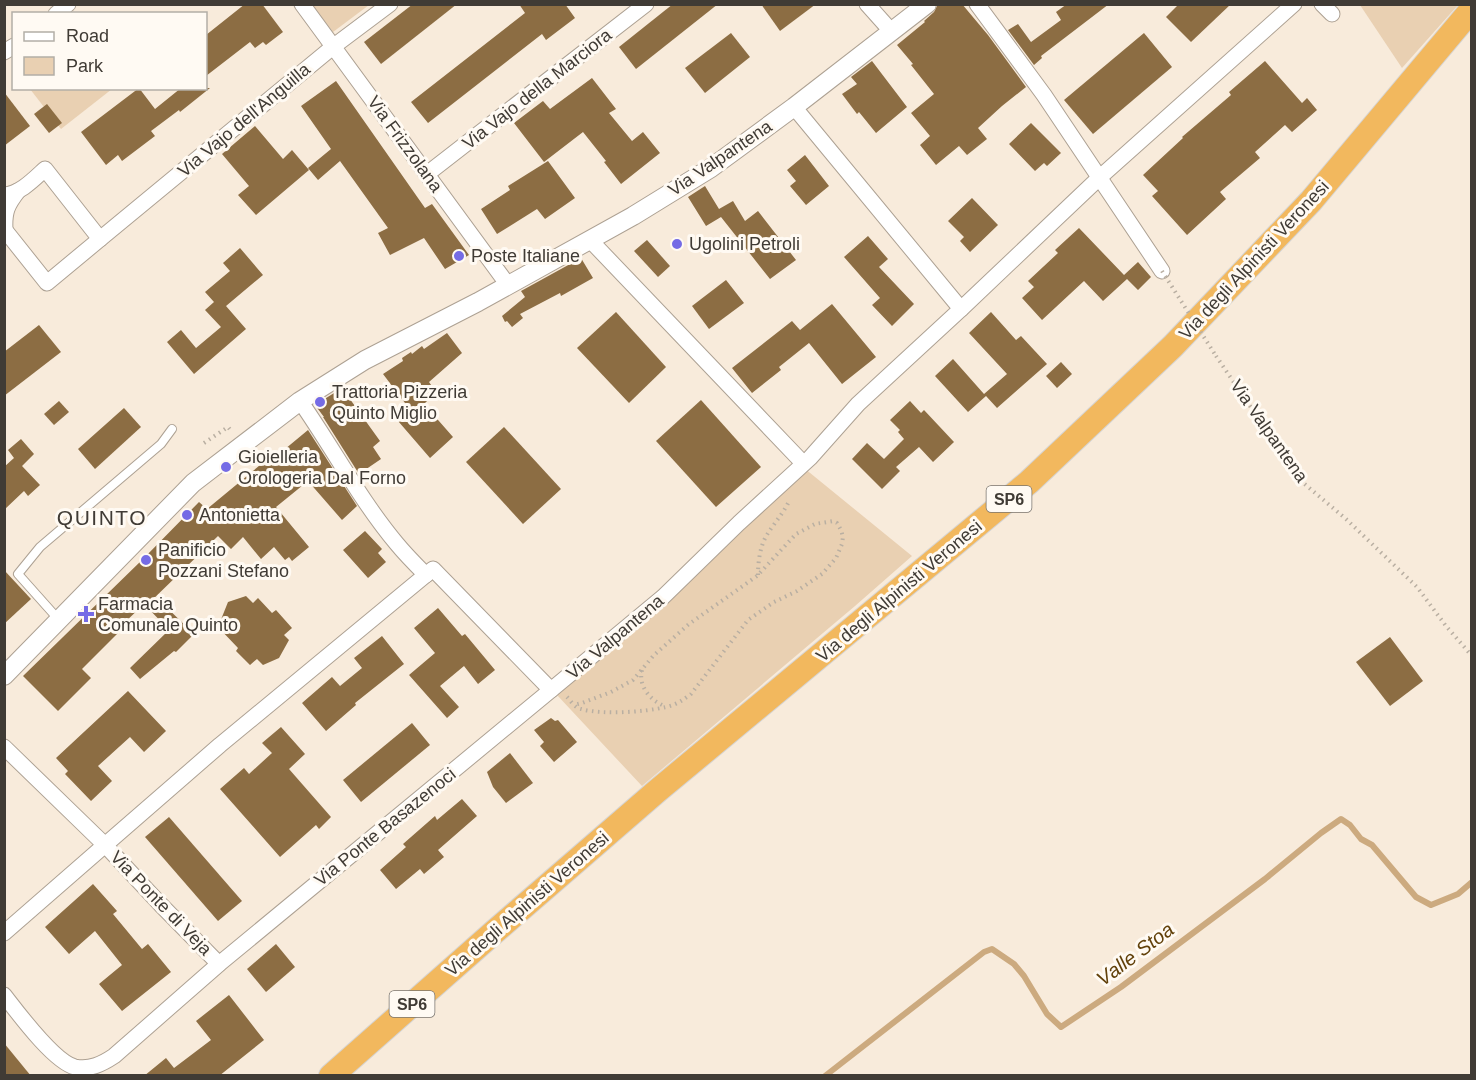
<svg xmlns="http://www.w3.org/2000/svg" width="1476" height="1080" viewBox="0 0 1476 1080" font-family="Arial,sans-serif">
<rect width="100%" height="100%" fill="#f8ebdb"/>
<!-- green -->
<g fill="#e9d0b2">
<polygon points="312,5 369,5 333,32"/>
<polygon points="1360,5 1458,5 1402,68"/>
<polygon points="30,89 112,89 61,129"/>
<polygon points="804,468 912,556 855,606 642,786 557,695 647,616"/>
</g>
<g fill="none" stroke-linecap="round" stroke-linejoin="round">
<!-- stream -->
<polyline stroke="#ccaa7f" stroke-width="6" points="825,1076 984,952 992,949 1014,964 1024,976 1047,1014 1061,1027 1121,987 1265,879 1321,833 1341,819 1350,825 1361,839 1372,845 1416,897 1431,905 1458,894 1472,882"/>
</g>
<!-- building -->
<g fill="#8c6d43">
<polygon points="245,4 262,4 283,32 266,45 263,42 255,48 250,42 206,76 206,35"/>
<polygon points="413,4 457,4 381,64 364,42"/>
<polygon points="519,4 565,4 575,18 546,40 542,34 428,123 411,102 525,13"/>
<polygon points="673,4 718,4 636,69 619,47"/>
<polygon points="761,4 816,4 780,31"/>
<polygon points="938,4 962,4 988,35 1026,87 1002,106 978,128 987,139 967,155 959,146 936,165 920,145 930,136 911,113 934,94 911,65 913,64 897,45 925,22 924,21 934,12"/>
<polygon points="1067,4 1109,4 1041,56 1042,58 1034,65 1008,30 1018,24 1031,42 1061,20 1056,12"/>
<polygon points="1179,4 1231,4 1191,42 1166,17"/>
<polygon points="731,33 750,57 705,93 685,68"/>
<polygon points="1144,33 1172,67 1093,134 1064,100"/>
<polygon points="872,61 907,107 876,133 859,112 857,114 842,94 857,84 851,77"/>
<polygon points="1265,61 1302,103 1307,98 1317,110 1292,132 1285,125 1255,152 1260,158 1220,192 1226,199 1187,235 1152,196 1158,191 1143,175 1183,138 1182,137 1231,95 1229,92"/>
<polygon points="592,78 616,109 609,113 632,141 643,132 660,153 621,184 604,162 606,161 583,132 544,162 514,123 543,101 550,109"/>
<polygon points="336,81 425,208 432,204 469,255 445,269 424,238 390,255 378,233 388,228 340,161 318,180 308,168 331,149 301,106"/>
<polygon points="139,88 155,109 181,88 210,88 180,112 179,110 151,131 155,136 122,161 118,155 106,165 81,132"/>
<polygon points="4,92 30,126 4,146"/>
<polygon points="47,104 62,123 49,133 34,114"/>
<polygon points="1031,123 1061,153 1047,166 1044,163 1035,171 1009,144"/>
<polygon points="255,126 283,159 292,150 309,170 256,215 238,195 249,186 222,154"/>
<polygon points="805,155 829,186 806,205 790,186 796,181 787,170"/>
<polygon points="548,161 575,198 545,219 537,209 497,234 481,209 510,190 508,186"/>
<polygon points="705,186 719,209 733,201 745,221 758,211 796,260 770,279 721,217 706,226 688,197"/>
<polygon points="972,198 998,225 970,252 960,241 964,237 948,221"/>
<polygon points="1079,228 1124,275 1138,262 1151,277 1138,290 1127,279 1103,301 1084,281 1042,320 1022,298 1034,287 1028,281 1058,253 1055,250"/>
<polygon points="868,236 888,259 879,267 914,304 892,326 872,305 880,298 844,257"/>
<polygon points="647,240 670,266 658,277 634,251"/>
<polygon points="240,248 263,275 226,306 246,329 194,374 167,342 181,330 196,348 221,327 205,310 214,302 205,292 230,271 223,263"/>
<polygon points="581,258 593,278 561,296 560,293 520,314 523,318 512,327 507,321 505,322 502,316 525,297 521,291"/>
<polygon points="726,280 744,303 709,329 692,306"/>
<polygon points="832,304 876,357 842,384 809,343 779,367 781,370 752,393 732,368 792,321 800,330"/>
<polygon points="616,312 666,367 629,403 577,348"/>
<polygon points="991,312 1016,340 1021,336 1047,364 997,408 986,396 968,412 935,376 953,359 984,394 1007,374 969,333"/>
<polygon points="39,325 61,352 4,396 4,352"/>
<polygon points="447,333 462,353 429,382 436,392 424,404 453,437 430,458 392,414 405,403 383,374 403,361 402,358 411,352 412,354 422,346 424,349"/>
<polygon points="1061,362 1072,374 1057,388 1046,376"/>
<polygon points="342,388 380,441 373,447 381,459 359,474 323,417 324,417 315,405"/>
<polygon points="701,400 761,467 716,507 656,441"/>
<polygon points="59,401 69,412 54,425 44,414"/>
<polygon points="910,401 921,413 924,410 954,442 933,462 919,447 896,467 900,471 882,489 852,459 867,443 884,459 904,439 898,432 900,430 890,420"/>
<polygon points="124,408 141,427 95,469 78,449"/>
<polygon points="504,427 561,489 523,524 466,462"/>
<polygon points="308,430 357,506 342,520 308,481 276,507 309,547 292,561 289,557 285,560 274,547 261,559 243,537 231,549 218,536 146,606 144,604 121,626 123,628 82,669 91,678 58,711 23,676 143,559 199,502 207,509 277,451 279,454"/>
<polygon points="21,439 34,454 22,466 40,485 28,496 24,491 4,510 4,467 14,458 8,450"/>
<polygon points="365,531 382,549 378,553 386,562 368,578 343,550"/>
<polygon points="4,570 31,599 4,624"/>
<polygon points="246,596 253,603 258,598 272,613 276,610 292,628 284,635 289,640 279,658 263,665 257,659 250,665 236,651 238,648 218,627 228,602"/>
<polygon points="156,597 194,634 176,652 174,651 140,679 130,668 169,630 146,606"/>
<polygon points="438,608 462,636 465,634 495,670 478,684 464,666 440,686 459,707 447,718 409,675 435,653 414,628"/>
<polygon points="382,636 404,664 355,703 356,705 326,731 302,703 332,677 340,686 362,668 354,658"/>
<polygon points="1390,637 1423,681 1390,706 1356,662"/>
<polygon points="128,691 166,731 144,752 130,737 98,766 112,781 91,801 65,774 68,771 56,758"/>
<polygon points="551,718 555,721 558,720 577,742 554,762 540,746 544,742 534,730"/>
<polygon points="412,723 430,745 361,802 343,780"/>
<polygon points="281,727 305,754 289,769 331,817 319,829 316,825 280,857 220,789 244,768 249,774 272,753 262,743"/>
<polygon points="510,753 533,783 506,803 493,787 487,772"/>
<polygon points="462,799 477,816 438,850 444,857 424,874 420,869 396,889 380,870 406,847 403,844 435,816 437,820"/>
<polygon points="169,817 242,901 218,921 145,837"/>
<polygon points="93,884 117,911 113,914 142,949 148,944 171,972 122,1011 99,984 122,965 95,931 69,954 45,927"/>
<polygon points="276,944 295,967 266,992 247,969"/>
<polygon points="229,995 264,1040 219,1076 144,1076 166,1058 174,1068 211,1040 196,1021"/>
<polygon points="4,1043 31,1076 4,1076"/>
</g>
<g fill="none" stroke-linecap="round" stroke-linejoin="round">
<defs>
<polyline id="service" points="59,620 18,574 40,547 161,444 172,429"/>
<g id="minor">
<polyline points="302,4 508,285"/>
<polyline points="867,4 892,32"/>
<polyline points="977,4 1044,95 1162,271"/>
<polyline points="1322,4 1332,14"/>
<polyline points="56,14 68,4"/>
<polyline points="4,52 14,46"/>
<polyline points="427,174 646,4"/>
<path d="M4 195C20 194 34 179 45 169L100 239 47 283 4 229"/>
<path d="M5 230C4 212 7 205 18 191"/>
<polyline points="100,239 334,46 390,4"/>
<polyline points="590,240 803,463"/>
<polyline points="961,309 1099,178 1294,4"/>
<path d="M300 401C333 448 360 500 397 544 406 555 416 565 426 575"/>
<polyline points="4,747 105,845 220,745 433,569 551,690 663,597 739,523 810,458 858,404 961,309 794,107"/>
<polyline points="4,933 105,845 161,905 219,964"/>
<path d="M4 995C18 1013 54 1062 75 1067 90 1070 102 1064 114 1056L219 964 551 690"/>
</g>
<polyline id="tertiary" points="4,676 193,483 300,401 365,360 478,302 633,216 711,168 794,107 927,4"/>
<polyline id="trunk" points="331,1076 493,933 657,791 1029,482 1173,346 1311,201 1472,9"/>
</defs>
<!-- service casing -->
<use href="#service" stroke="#ada193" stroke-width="10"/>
<!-- minor casing -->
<use href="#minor" stroke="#ada193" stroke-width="17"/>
<!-- tertiary casing -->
<use href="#tertiary" stroke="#ada193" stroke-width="20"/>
<!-- trunk casing -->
<use href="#trunk" stroke="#d5d4d3" stroke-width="26"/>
<!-- path -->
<g stroke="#b9afa2" stroke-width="4" stroke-dasharray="1.5 4.5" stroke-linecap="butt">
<polyline points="1216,356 1301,481 1346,519 1417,587 1446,626 1472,656"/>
<polyline points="204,443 228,427 232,432"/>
<path d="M758 575C758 566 759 555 762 546 766 531 782 517 789 501"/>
<path d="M642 670C638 686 650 700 664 706"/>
<path d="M567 697C571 701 575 708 581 709 602 715 645 712 666 707 676 705 683 700 691 694L748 620 774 602 797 591 822 574 836 558 842 544 843 537 841 530 837 523 833 521 815 524 796 534 757 576 689 624 654 655 633 680 611 692 582 703 574 705"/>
</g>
<!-- service -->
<use href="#service" stroke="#fff" stroke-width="8"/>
<!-- minor -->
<use href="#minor" stroke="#fff" stroke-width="15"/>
<!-- tertiary -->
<use href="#tertiary" stroke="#fff" stroke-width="18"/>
<!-- trunk -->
<use href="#trunk" stroke="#f2b85e" stroke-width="24"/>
<!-- path-bridge -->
<polyline stroke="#b9afa2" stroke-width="4" stroke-dasharray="1.5 4.5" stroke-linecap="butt" points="1162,271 1216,356"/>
</g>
<!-- markers -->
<g fill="#756be5" stroke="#fffaf3" stroke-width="2">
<circle cx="677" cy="244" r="6"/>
<circle cx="459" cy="256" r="6"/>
<circle cx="320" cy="402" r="6"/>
<circle cx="226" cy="467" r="6"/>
<circle cx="187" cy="515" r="6"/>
<circle cx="146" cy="560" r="6"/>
<path d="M83 605h6v6h6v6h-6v6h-6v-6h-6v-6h6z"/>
</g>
<g text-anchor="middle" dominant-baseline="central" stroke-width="6" stroke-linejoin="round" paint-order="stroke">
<!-- shield labels -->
<g fill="#fffaf3" stroke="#79746e" stroke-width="1.5">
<rect x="986.5" y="486" width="45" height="26" rx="4.5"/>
<rect x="389.5" y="991" width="45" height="26" rx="4.5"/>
</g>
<g font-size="16" font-weight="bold" fill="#403b35">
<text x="1009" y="499">SP6</text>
<text x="412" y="1004">SP6</text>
</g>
<!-- street labels -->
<g font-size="18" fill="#403b35" stroke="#fffaf3">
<text transform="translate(537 89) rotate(-38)">Via Vajo della Marciora</text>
<text transform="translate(244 120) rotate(-40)">Via Vajo dell'Anguilla</text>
<text transform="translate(405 144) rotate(54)">Via Frizzolana</text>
<text transform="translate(720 158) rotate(-34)">Via Valpantena</text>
<text transform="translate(1254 260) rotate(-47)">Via degli Alpinisti Veronesi</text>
<text transform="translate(1269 431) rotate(55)">Via Valpantena</text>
<text transform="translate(899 591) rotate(-40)">Via degli Alpinisti Veronesi</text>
<text transform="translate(615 637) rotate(-40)">Via Valpantena</text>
<text transform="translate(385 827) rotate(-39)">Via Ponte Basazenoci</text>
<text transform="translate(161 903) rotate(46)">Via Ponte di Veja</text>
<text transform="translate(527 904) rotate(-41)">Via degli Alpinisti Veronesi</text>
</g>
<!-- poi labels -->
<g font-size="18" fill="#403b35" stroke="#fffaf3" text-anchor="start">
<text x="689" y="244">Ugolini Petroli</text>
<text x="471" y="256">Poste Italiane</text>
<text x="332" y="392">Trattoria Pizzeria<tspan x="332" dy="21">Quinto Miglio</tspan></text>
<text x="238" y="457">Gioielleria<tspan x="238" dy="21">Orologeria Dal Forno</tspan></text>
<text x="199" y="515">Antonietta</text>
<text x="158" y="550">Panificio<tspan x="158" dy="21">Pozzani Stefano</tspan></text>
<text x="98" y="604">Farmacia<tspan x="98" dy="21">Comunale Quinto</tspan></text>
</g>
<!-- water labels -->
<g font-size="20" font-style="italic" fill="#62410a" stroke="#fffaf3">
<text transform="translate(1135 954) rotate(-37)">Valle Stoa</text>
</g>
<!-- quarter labels -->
<g font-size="21" letter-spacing="1.5" fill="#403b35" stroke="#fffaf3">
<text x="102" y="517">QUINTO</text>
</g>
</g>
<!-- border -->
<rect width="1476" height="1080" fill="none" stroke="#403b35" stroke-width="12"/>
<!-- legend -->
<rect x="12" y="12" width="195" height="78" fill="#fffaf3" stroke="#b3aea7" stroke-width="1.5"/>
<rect x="24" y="32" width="30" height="9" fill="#ffffff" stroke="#b3aea7" stroke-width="1.5"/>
<text x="66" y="42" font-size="18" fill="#403b35">Road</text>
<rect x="24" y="57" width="30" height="18" fill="#e9d0b2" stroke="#b3aea7" stroke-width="1.5"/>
<text x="66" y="72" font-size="18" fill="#403b35">Park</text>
</svg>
